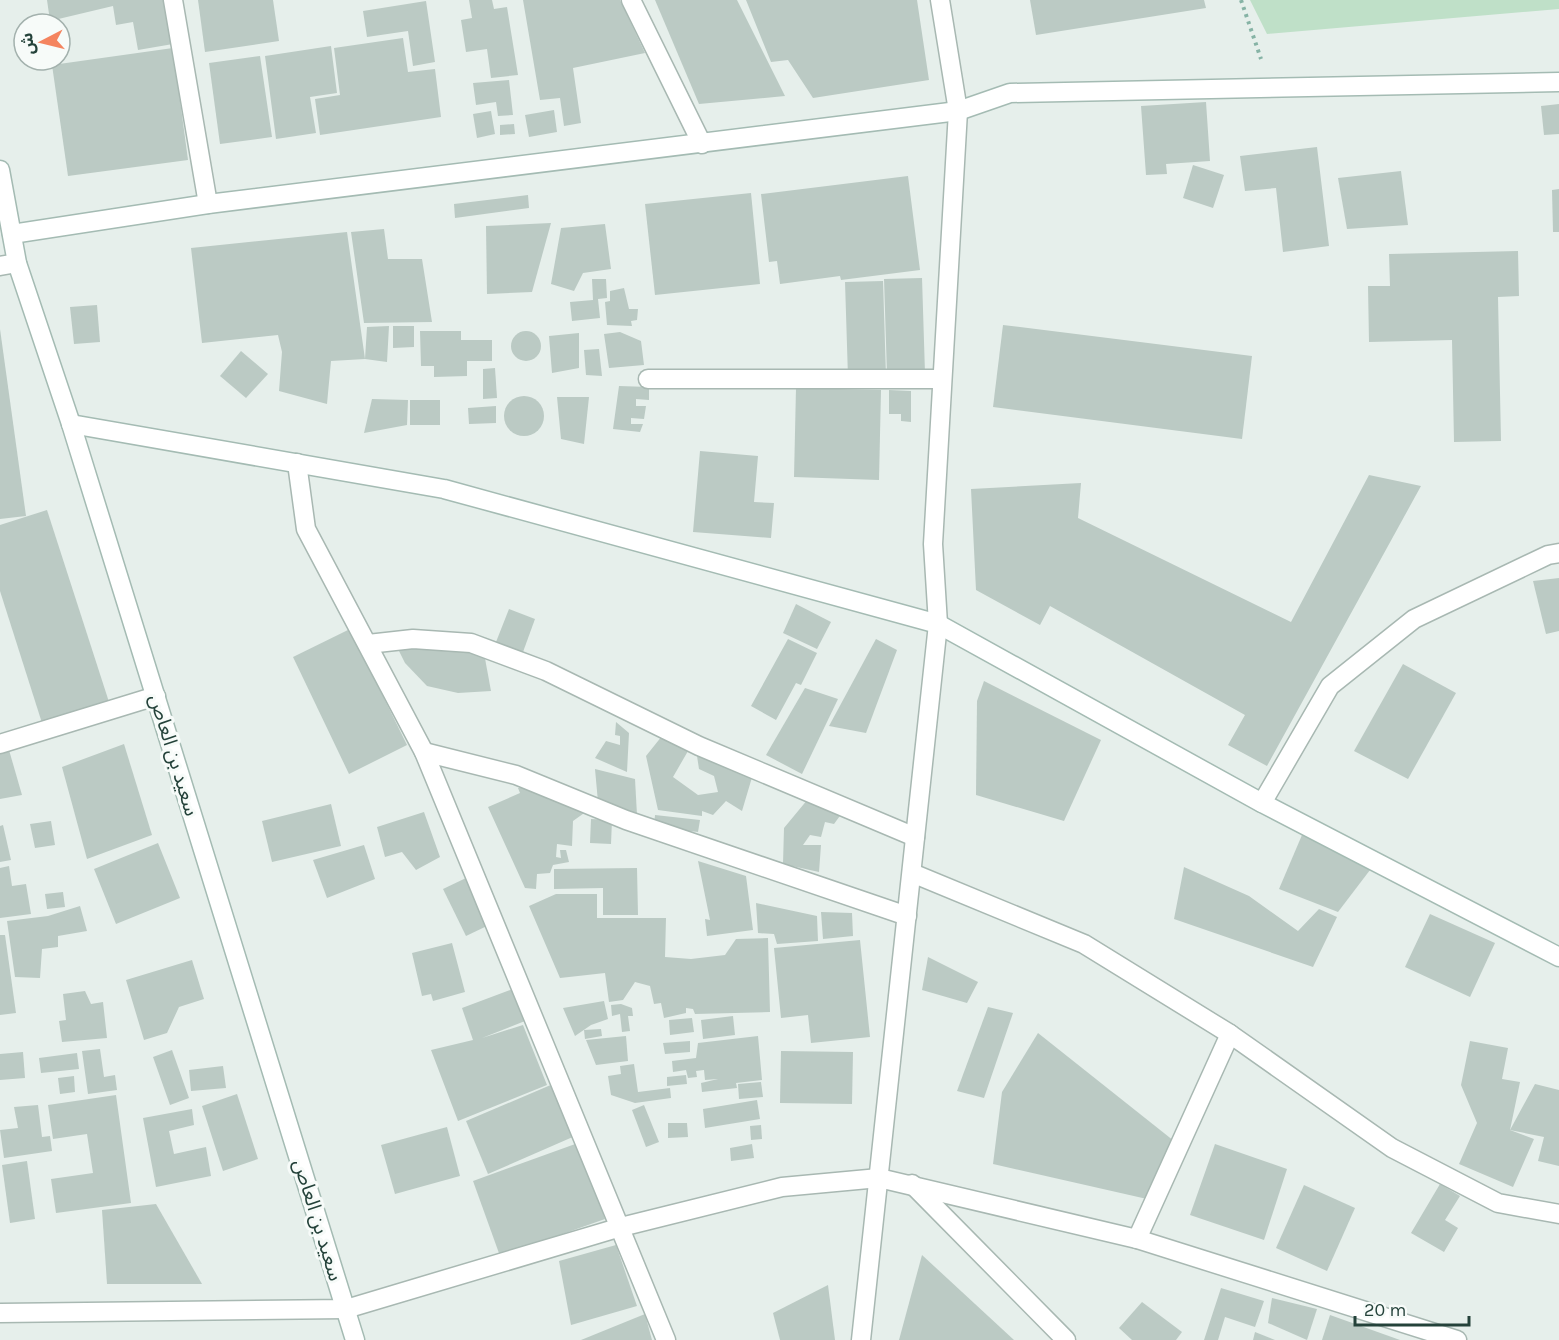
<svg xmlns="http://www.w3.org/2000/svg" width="1559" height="1340" viewBox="0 0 1559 1340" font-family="Karla,'Noto Sans Arabic',sans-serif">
<rect width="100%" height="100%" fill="#e6efeb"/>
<!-- green -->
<polygon fill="#bfe0c8" points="1250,0 1559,0 1559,9 1267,34"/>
<!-- building -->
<g fill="#bbcac4">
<polygon points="47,0 166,0 173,44 138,50 133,22 116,25 113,6 50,21"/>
<polygon points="198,0 273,0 279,41 205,52"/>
<polygon points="469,0 492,0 494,9 507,7 518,75 491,78 487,49 466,52 461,20 472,18"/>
<polygon points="523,0 620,0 645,53 573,68 581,123 564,126 560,98 540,100"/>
<polygon points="655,0 737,0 785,96 699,104"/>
<polygon points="746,0 917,0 929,80 813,98 788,60 771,62"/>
<polygon points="1030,0 1204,0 1206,8 1036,35"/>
<polygon points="426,1 435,62 413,66 408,31 367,37 363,11"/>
<polygon points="403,38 408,72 435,69 441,117 320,135 315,99 340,95 334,48"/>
<polygon points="331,46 337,93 310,97 316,133 276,139 265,56"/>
<polygon points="173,48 188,160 68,176 52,65"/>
<polygon points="260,56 272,137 220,144 209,63"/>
<polygon points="509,80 513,115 498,116 496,102 476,105 473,83"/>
<polygon points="1206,102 1210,161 1166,164 1167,174 1146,175 1141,106"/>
<polygon points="1559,104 1559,134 1544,135 1541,106"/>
<polygon points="554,110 557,132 529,137 525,115"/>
<polygon points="491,111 495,134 477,138 473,114"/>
<polygon points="514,124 515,134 500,135 500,125"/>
<polygon points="1317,147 1329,246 1283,252 1276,188 1245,191 1240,156"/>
<polygon points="1193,165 1224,175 1213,208 1183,198"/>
<polygon points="1401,171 1408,225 1347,229 1338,178"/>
<polygon points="908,176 920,270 841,280 840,276 780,284 777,261 769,262 761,194"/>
<polygon points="1559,189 1559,232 1553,232 1552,190"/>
<polygon points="751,193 760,284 655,295 645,204"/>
<polygon points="528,195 529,208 455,218 454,204"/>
<polygon points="551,223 532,292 487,294 486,226"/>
<polygon points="605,224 611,269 583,273 574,291 551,284 561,228"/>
<polygon points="384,229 388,259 422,259 432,322 364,323 351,232"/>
<polygon points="347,232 365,359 367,327 389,326 387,362 365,359 331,361 327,404 279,391 282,352 278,335 202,343 191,248"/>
<polygon points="1518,251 1519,296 1498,297 1501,441 1454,442 1452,340 1369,342 1368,286 1390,286 1389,254"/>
<polygon points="922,278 925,374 887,375 884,279"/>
<polygon points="592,279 606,279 607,298 598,299 600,318 572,321 570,302 593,300"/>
<polygon points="883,281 886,376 848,378 845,282"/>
<polygon points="624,288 629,309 638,309 637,320 631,321 632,326 607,325 605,302 610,301 610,291"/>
<polygon points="97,305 100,342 74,344 70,307"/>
<polygon points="1003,325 1252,356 1242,439 993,407"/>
<polygon points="393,326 414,326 414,347 393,348"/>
<polygon points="0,329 26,516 0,519"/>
<polygon points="420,331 461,331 461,340 492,340 492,361 467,361 467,376 434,377 434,366 421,366"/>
<circle cx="526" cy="346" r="15"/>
<polygon points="620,332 641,341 644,365 609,368 604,334"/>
<polygon points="579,333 579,368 552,373 549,336"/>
<polygon points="599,349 602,376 586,375 584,350"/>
<polygon points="241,351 268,374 246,398 220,376"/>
<polygon points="495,368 497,398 483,399 483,369"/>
<polygon points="619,386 649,387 649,400 636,399 636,406 646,406 644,419 631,418 631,424 643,424 640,432 613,429"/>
<polygon points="796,388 881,390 879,480 794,477"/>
<polygon points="889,390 911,391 911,422 901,421 901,414 889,414"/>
<circle cx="524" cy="416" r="20"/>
<polygon points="557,397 589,397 584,444 561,439"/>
<polygon points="372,399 408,400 407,425 364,433"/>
<rect x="410" y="400" width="30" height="25"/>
<polygon points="496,406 496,423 469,424 468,408"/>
<polygon points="700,451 758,456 754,502 774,503 771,538 693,532"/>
<polygon points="1369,475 1421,486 1267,766 1228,745 1245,715 1050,606 1040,625 976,590 971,489 1081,483 1078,518 1291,622"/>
<polygon points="47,510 109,702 42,723 0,591 0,525"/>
<polygon points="1559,578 1559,631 1546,634 1533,581"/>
<polygon points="796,604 831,622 817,649 783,633"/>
<polygon points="509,609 535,619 523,652 496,642"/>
<polygon points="350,629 407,745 349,774 293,657"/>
<polygon points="788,639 817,653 801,685 796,683 776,720 751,706"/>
<polygon points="876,639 897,650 866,733 829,726"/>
<polygon points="443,644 484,653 491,691 458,693 427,686 405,663 398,649"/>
<polygon points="1403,664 1456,693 1408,779 1354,751"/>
<polygon points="984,681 1101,740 1064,821 976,795 977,701"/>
<polygon points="805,688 838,699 802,774 766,755"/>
<polygon points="616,722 629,733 627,772 595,758 606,741 620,745 620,736 615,735"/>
<polygon points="662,736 688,751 673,777 698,795 718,792 714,776 699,769 697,756 753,774 742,811 726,801 713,815 702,811 702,816 658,810 646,756"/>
<polygon points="124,744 152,835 87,859 62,767"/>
<polygon points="9,750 22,795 0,799 0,752"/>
<polygon points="595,769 635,779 637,815 598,802"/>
<polygon points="531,786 548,799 587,811 573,821 572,846 557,844 556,857 561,858 560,850 566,850 569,862 553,865 550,873 537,874 536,889 525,888 488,807 520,793 518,788"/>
<polygon points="808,799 842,813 834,824 825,822 821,837 810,835 803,845 821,845 819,872 783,864 784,828"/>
<polygon points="331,804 341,846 272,862 262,821"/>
<polygon points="424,812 440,857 416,870 402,852 385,857 377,827"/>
<polygon points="655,815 700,820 698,832 654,827"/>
<polygon points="591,819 612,820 611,844 590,843"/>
<polygon points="51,821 55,845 35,848 30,824"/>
<polygon points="3,825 11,860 0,862 0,826"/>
<polygon points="1302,835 1370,870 1338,912 1279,889"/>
<polygon points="158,843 180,898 116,924 94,869"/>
<polygon points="364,845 375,879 327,898 313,860"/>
<polygon points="698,861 746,876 753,930 707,936 705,919 710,920"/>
<polygon points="9,866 12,886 26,884 31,914 0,918 0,868"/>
<polygon points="1184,867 1249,896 1298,931 1319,909 1337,917 1313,967 1174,919"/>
<polygon points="637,868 638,915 603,915 603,888 554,889 554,869"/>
<polygon points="466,878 489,925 466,936 443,889"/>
<polygon points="63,892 65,907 47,909 45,894"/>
<polygon points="556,894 597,894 597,918 666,918 665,957 691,959 725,955 736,939 768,938 770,1012 695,1014 693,1009 686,1008 686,1013 664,1018 661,1003 654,1004 650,986 635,982 623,1000 609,1002 605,973 560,978 529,906"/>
<polygon points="756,903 817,916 818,941 777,944 774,934 758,933"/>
<polygon points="80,906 87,931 58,936 58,947 42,949 40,978 15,977 7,921 48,916"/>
<polygon points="821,912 852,913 853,936 823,939"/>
<polygon points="1430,914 1495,943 1470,997 1405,967"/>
<polygon points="0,935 5,935 16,1013 0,1015"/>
<polygon points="860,940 870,1037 811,1043 808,1015 781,1018 774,948"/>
<polygon points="452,943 465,992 433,1001 431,994 422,996 412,953"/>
<polygon points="928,957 978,982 967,1003 922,990"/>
<polygon points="192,960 204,999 179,1007 167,1033 144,1040 126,980"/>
<polygon points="513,989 525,1021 482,1038 523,1025 547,1085 458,1121 431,1050 473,1040 462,1008"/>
<polygon points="85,991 91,1004 103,1002 107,1038 62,1042 59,1021 66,1020 63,994"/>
<polygon points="604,1001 608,1019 591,1025 575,1036 563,1008"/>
<polygon points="621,1004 632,1008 633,1016 628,1016 630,1031 622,1032 620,1014 612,1016 611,1005"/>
<polygon points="988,1007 1013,1013 984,1098 957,1091"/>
<polygon points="733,1016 735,1035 703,1039 701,1020"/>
<polygon points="692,1018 694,1032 670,1035 669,1020"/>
<polygon points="601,1029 602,1036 585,1039 584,1030"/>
<polygon points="1038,1033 1174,1141 1147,1199 993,1164 1002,1092"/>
<polygon points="626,1036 628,1061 596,1065 586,1040"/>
<polygon points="758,1036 762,1080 736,1083 737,1088 702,1092 701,1083 718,1079 705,1080 704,1070 696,1071 697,1077 688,1078 686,1070 673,1072 672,1061 696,1058 698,1043"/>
<polygon points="690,1041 690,1052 665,1054 663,1043"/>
<polygon points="1470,1041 1508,1048 1502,1079 1520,1082 1510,1130 1534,1139 1513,1187 1459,1164 1477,1123 1461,1085"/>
<polygon points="100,1049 104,1077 115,1075 117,1090 88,1094 82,1051"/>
<polygon points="172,1050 189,1098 170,1105 153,1057"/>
<polygon points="781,1051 853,1052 852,1104 780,1103"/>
<polygon points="23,1052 25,1078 0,1080 0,1054"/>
<polygon points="77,1053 79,1069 41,1073 39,1058"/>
<polygon points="634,1064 638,1092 670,1088 671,1098 635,1103 611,1095 608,1076 621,1074 620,1066"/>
<polygon points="223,1066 226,1088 191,1091 189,1070"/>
<polygon points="686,1075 687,1084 667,1086 667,1077"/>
<polygon points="74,1076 75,1092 60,1094 58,1078"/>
<polygon points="761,1082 763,1097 739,1099 738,1084"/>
<polygon points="553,1084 575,1136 488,1174 466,1121"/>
<polygon points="1535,1084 1559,1090 1559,1166 1538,1161 1544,1137 1510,1130"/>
<polygon points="237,1094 258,1159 223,1171 202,1106"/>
<polygon points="116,1095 131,1203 56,1213 51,1179 93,1173 87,1134 53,1139 48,1105"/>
<polygon points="757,1100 760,1119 705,1128 703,1109"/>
<polygon points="38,1105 42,1137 50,1136 52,1151 4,1158 0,1130 18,1128 14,1107"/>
<polygon points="644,1105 659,1142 646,1147 632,1110"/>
<polygon points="192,1109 194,1125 169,1131 174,1154 206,1147 211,1176 156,1187 143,1118"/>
<polygon points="668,1123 687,1123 688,1137 668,1138"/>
<polygon points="761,1125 762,1139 751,1140 750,1126"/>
<polygon points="447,1127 460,1176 395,1194 381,1145"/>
<polygon points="578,1143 605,1219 500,1256 473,1181"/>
<polygon points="752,1144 754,1158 731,1161 730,1148"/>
<polygon points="1215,1144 1287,1169 1264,1240 1190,1215"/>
<polygon points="27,1161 35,1219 10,1223 2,1165"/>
<polygon points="1440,1184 1460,1196 1445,1220 1458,1228 1444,1252 1411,1233"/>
<polygon points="1304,1185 1355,1208 1327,1271 1276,1248"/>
<polygon points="156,1204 202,1284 107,1284 102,1210"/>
<polygon points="616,1245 637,1306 571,1325 559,1261"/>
<polygon points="922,1255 1014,1340 899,1340"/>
<polygon points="828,1285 835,1340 780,1340 773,1313"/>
<polygon points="1221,1288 1264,1301 1255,1327 1225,1317 1218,1340 1204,1340"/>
<polygon points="1272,1298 1317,1309 1307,1340 1268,1323"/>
<polygon points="1142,1302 1182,1332 1176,1340 1132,1340 1119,1328"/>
<polygon points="645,1314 652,1340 581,1340"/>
<polygon points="1330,1315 1400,1340 1322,1340"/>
<polygon points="1255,1332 1275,1340 1253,1340"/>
</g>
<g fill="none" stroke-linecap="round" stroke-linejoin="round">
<defs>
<g id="minor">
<polyline points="173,0 208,204"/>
<polyline points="631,0 702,144"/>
<polyline points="648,379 942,379"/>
<polyline points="297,463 306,529 424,752 666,1340"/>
<polyline points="368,644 413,639 471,643 546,671 699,746 915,837"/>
<polyline points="0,744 156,696"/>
<polyline points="424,752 516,775 626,820 907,916"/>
<polyline points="1262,803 1330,686 1414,619 1548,555 1559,553"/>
<polyline points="912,873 1084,944 1230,1034 1392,1148 1498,1203 1559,1214"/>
<polyline points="912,1184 1066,1340"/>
<polyline points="1137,1239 1230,1034"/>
<polyline points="0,1313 346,1309 621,1227 782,1187 879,1178 1137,1239 1457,1340"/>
<polyline points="861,1340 938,624 933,544 958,111"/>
</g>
<g id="tertiary">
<polyline points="940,0 958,111"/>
<polyline points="0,266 17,263"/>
</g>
<g id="secondary">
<polyline points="0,170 17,263 71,424 355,1340"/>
<polyline points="12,234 208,204 958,111 1010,93 1559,82"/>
<polyline points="71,424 444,489 938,624 1262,803 1559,957"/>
</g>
</defs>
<!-- minor casing -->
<use href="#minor" stroke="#a8b8b2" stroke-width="21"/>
<!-- tertiary casing -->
<use href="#tertiary" stroke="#a8b8b2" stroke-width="21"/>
<!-- secondary casing -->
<use href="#secondary" stroke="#a4bbb3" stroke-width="21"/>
<!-- path -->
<polyline stroke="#86b3a5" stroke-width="4" stroke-dasharray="3 4.5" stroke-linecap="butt" points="1241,0 1261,59"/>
<!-- minor -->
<use href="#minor" stroke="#fff" stroke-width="18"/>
<!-- tertiary -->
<use href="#tertiary" stroke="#fff" stroke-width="18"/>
<!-- secondary -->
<use href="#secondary" stroke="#fff" stroke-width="18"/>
</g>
<g text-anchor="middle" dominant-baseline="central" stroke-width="6" stroke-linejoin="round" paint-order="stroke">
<!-- street labels -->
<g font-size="20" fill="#24423a" stroke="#f7fbf9">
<text transform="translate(174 755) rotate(73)">سعيد بن العاص</text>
<text transform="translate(318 1220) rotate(73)">سعيد بن العاص</text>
</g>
</g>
<!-- north arrow -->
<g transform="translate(42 42) rotate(263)"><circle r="28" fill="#f7fbf9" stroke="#a3b1ad" stroke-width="1.5"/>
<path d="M0-4.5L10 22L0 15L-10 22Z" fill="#f4845f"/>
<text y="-9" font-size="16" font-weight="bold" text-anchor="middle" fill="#24423a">ش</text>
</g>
<!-- scale -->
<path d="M1355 1316v9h114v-9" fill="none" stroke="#24423a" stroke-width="3"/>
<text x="1364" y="1316" font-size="18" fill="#24423a" stroke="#f7fbf9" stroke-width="4.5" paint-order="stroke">20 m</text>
</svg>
